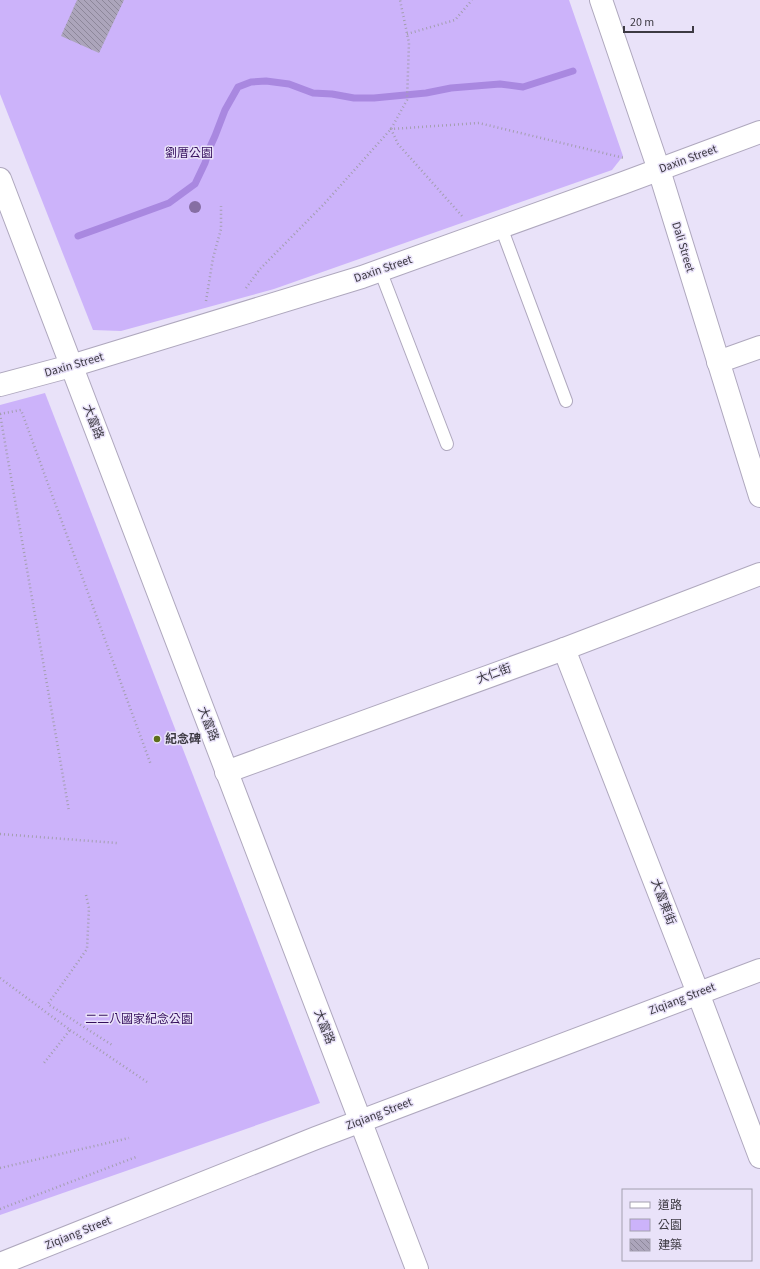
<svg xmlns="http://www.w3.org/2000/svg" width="760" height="1269" viewBox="0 0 760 1269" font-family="'Source Sans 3','Noto Sans TC',sans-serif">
<defs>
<pattern id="building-back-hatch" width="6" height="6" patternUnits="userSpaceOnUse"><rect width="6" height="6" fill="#aca5bb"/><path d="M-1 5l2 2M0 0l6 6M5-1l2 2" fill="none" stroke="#8d879a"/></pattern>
</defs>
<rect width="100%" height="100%" fill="#e9e2f9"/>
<!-- park -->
<g fill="#ccb3fa">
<polygon points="0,0 569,0 623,156 612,170 274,289 121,331 93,330 0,94"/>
<polygon points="45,393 320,1103 0,1215 0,405"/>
</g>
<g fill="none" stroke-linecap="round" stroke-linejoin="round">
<!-- stream -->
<polyline stroke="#a988e0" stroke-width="7" points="78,236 103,227 169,203 195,184 205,163 210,147 215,136 225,110 238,87 251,82 266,81 289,84 313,93 332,94 354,98 374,98 426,93 451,88 500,84 523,87 573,71"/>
</g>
<!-- building -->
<polygon fill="url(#building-back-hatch)" points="77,0 124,0 99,53 61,36"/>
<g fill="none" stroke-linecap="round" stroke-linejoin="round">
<defs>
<g id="service">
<polyline points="501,227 566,401"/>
<polyline points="380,270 447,444"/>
</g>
<g id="minor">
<polyline points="601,0 659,170 760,496"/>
<polyline points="0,179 417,1269"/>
<polyline points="718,362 760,347"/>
<polyline points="0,385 71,366 362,277 623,183 760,132"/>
<polyline points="564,649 698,993 760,1157"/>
<polyline points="226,772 564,649 760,574"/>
<polyline points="0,1264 316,1138 760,970"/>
</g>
</defs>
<!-- service casing -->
<use href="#service" stroke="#afa8be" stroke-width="14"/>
<!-- minor casing -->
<use href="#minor" stroke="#afa8be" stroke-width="24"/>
<!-- path -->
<g stroke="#a39eaf" stroke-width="2.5" stroke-dasharray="1 3" stroke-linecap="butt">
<polyline points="407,34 455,20 472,0"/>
<polyline points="462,216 398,144 391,129 479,123 624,158"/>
<polyline points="246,288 260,269 324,204 391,129 407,100 409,43 400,0"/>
<polyline points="206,301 213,258 221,229 221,206"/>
<polyline points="0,414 69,811"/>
<polyline points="0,414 21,410 151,765"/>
<polyline points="0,834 117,843"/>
<polyline points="86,895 89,908 87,949 48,1004 112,1045"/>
<polyline points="0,978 70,1030 44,1063"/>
<polyline points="70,1030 147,1082"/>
<polyline points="0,1168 129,1138"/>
<polyline points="0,1209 136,1157"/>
</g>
<!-- service -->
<use href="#service" stroke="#fff" stroke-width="12"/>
<!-- minor -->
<use href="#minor" stroke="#fff" stroke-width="22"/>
</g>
<!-- trees -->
<circle fill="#866ea3" cx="195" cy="207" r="6"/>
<!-- markers -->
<circle fill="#5d6e1a" stroke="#e9e2f9" stroke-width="1.5" cx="157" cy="739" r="4"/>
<g text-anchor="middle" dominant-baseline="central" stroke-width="3" stroke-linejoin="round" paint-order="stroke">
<!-- park labels -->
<g font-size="12" fill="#350f5d" stroke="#e9e2f9">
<text x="189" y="153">劉厝公園</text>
<text x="139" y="1019">二二八國家紀念公園</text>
</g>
<!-- street labels -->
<g font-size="12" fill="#3d3a43" stroke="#e9e2f9">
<text transform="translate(688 159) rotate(-20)">Daxin Street</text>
<text transform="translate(683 247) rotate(73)">Dali Street</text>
<text transform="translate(383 269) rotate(-19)">Daxin Street</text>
<text transform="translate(74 365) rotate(-16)">Daxin Street</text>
<text transform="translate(93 422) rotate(69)">大富路</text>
<text transform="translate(494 674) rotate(-20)">大仁街</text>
<text transform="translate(208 724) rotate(69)">大富路</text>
<text transform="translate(663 902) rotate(69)">大富東街</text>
<text transform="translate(682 999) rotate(-21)">Ziqiang Street</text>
<text transform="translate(324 1027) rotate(69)">大富路</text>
<text transform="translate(379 1114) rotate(-21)">Ziqiang Street</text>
<text transform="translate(78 1233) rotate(-22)">Ziqiang Street</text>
</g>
<!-- poi labels -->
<g font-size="12" font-weight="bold" fill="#3d3a43" stroke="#e9e2f9" text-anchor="start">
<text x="165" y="739">紀念碑</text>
</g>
</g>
<!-- legend -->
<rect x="622" y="1189" width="130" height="72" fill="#e9e2f9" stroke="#a49fb0"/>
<rect x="630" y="1202" width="20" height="6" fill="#ffffff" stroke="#a49fb0"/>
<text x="658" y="1209" font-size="12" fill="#3d3a43">道路</text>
<rect x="630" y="1219" width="20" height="12" fill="#ccb3fa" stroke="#a49fb0"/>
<text x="658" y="1229" font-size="12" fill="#3d3a43">公園</text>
<rect x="630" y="1239" width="20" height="12" fill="url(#building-back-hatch)" stroke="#a49fb0"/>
<text x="658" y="1249" font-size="12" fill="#3d3a43">建築</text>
<!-- scale -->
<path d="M624 26v6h69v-6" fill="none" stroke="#3d3a43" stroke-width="2"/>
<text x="630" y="26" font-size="12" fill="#3d3a43" stroke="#e9e2f9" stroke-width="3" paint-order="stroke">20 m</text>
</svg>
